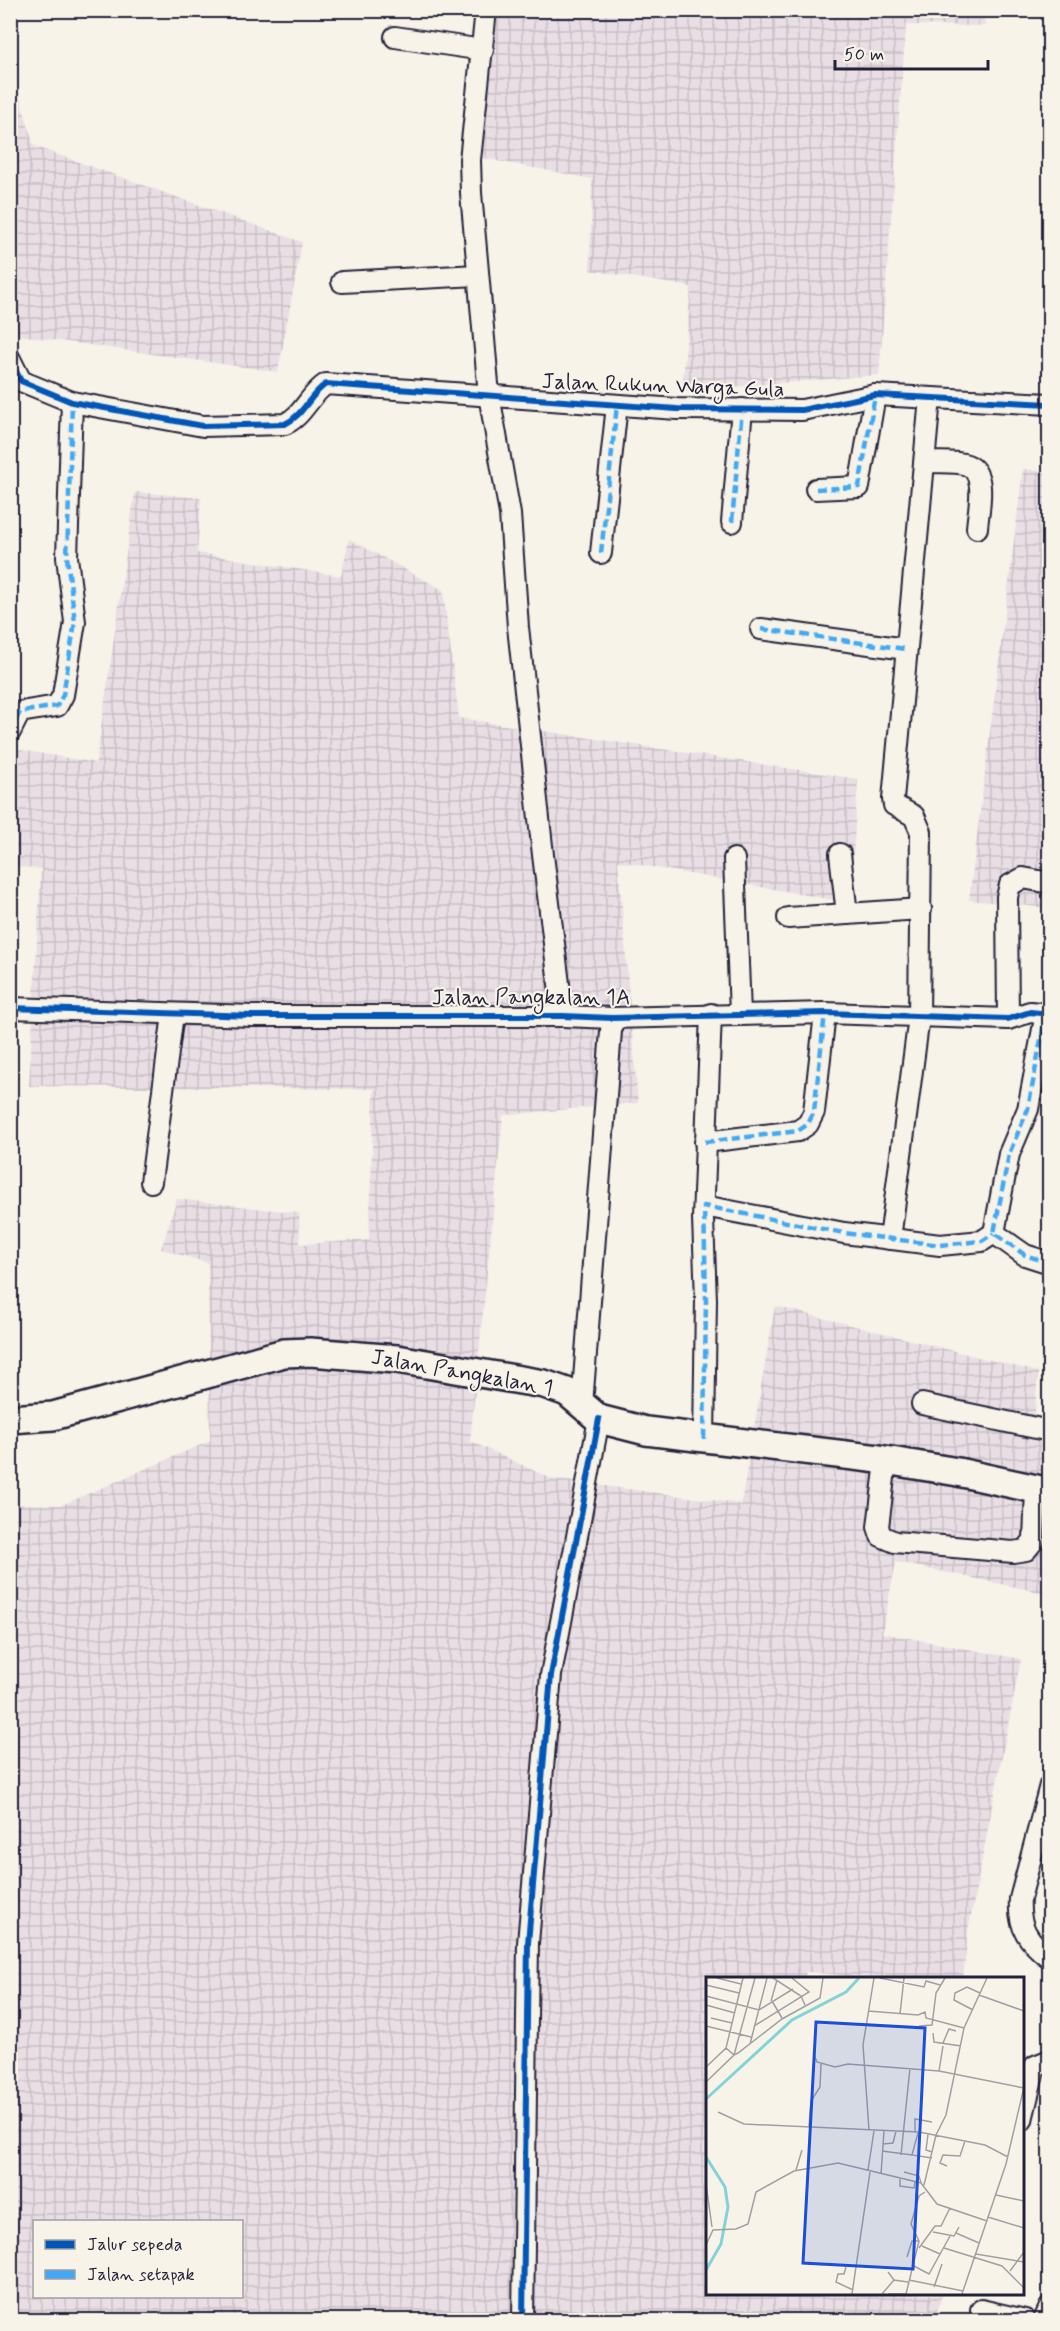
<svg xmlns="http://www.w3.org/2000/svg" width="1060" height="2331" viewBox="0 0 1060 2331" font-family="Mynerve,sans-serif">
<defs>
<pattern id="industrial-grid" width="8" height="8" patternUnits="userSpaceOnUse" patternTransform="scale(1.5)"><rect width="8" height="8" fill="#e9dee4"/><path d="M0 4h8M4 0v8" fill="none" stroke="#c8bec4"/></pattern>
</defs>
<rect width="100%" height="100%" fill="#f7f3e8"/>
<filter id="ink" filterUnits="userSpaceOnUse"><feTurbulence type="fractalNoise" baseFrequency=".0167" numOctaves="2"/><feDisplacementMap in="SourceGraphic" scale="12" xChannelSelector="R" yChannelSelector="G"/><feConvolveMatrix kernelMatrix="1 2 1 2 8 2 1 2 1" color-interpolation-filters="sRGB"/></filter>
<g filter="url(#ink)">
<!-- industrial -->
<g fill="url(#industrial-grid)" fill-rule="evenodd">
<polygon points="498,11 983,11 985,26 906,25 879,375 682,391 691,287 590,270 592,179 482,158"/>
<polygon points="10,63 34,146 302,242 278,372 11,334"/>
<polygon points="1023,469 1049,472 1049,908 969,900"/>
<path d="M135 492 201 498 197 553 341 576 349 539 443 590 459 718 858 779 850 903 618 861 638 1103 503 1115 470 1441 552 1479 741 1504 775 1306 1038 1372 1033 1436 1049 1442V1594L896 1562 882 1633 1021 1659 968 1931 963 1978H871L806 1972 805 1978H708V2294H942L935 2320H501L499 2314 294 2311 289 2320H11V1504L62 1505 210 1441 208 1263 161 1249 177 1199 299 1213 300 1244 369 1240 374 1089 29 1086 41 869 11 866 10 776 15 749 96 763ZM34 2222H242V2296H34Z"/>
</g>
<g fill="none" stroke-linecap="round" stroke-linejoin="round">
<defs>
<g id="street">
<polyline points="486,10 470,160 471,193 489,395 510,514 518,627 543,855 563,1016"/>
<polyline points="395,37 483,50"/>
<polyline points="342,282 478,275"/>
<path d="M10 359 21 381 72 402 203 426 285 424C304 415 309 395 326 384L677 409 802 410 875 395 1050 404"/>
<path d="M929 462C940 463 956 461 967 465 988 473 978 511 977 528"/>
<polyline points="816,489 859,487 875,395"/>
<polyline points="732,522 742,409"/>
<polyline points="601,553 617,405"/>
<polyline points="761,629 906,649"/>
<polyline points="10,732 20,712 57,706 63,695 75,622 67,557 72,402"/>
<polyline points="840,854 847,914 921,909"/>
<polyline points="734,859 740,1014"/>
<polyline points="788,918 847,914"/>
<polyline points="10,1008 253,1016 563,1016 612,1018 825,1013 1008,1019 1030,1012 1050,1014"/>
<polyline points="1046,1013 1028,1109 1009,1154 994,1233 1025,1255 1050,1263"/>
<polyline points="1008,1019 1007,897 1010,885 1023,878 1050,883"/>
<polyline points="705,1142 798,1131 808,1124 814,1112 825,1013"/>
<polyline points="151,1182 173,1014"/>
<polyline points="704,1206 844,1233 940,1245 982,1241 994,1233"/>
<polyline points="890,1239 919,1017 921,832 914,816 894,805 893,799 930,398"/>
<polyline points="922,1404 1050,1431"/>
<polyline points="582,1405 612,1018"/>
<polyline points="704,1439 706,1300 703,1219 711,1014"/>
<polyline points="886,1461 878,1527 881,1536 895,1542 1013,1552 1026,1550 1034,1540 1036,1489"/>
<path d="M1050 1785 1020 1899C1018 1927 1028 1942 1050 1958"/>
<polyline points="1022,2120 1035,2066 1050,2060"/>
<polyline points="981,2310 1025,2320"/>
<polyline points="523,2320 528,1943 551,1675 599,1419"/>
<polyline points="1044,2320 1050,2307"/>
</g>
<polyline id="secondary" points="10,1419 53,1416 284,1353 310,1352 397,1359 544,1384 567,1392 599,1419 646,1431 879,1459 958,1472 1050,1492"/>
</defs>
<!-- street casing -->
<use href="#street" stroke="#22223b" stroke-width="24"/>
<!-- secondary casing -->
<use href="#secondary" stroke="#22223b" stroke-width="32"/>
<!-- street -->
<use href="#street" stroke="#f7f3e8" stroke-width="20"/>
<!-- secondary -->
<use href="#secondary" stroke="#f7f3e8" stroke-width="27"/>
<!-- quiet -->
<g stroke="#3fa9f5" stroke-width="4.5" stroke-dasharray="9 4.5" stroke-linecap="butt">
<polyline points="816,489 859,487 875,395"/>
<polyline points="732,522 742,409"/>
<polyline points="601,553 617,405"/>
<polyline points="761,629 906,649"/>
<polyline points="10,732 20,712 57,706 63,695 75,622 67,557 72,402"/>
<polyline points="1046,1013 1028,1109 1009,1154 994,1233 1025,1255 1050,1263"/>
<polyline points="705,1142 798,1131 808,1124 814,1112 825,1013"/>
<polyline points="704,1439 706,1300 704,1206 844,1233 940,1245 982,1241 994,1233"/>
</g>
<defs>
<g id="cycleway">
<path d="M10 359 21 381 72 402 203 426 285 424C304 415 309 395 326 384L677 409 802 410 875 395 1050 404"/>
<polyline points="10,1008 253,1016 563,1016 612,1018 825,1013 1008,1019 1030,1012 1050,1014"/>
<polyline points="523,2320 528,1943 551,1675 599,1419"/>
</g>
</defs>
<!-- cycleway casing -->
<use href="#cycleway" stroke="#f7f3e8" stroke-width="10"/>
<!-- cycleway -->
<use href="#cycleway" stroke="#0057b8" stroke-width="6"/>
</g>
</g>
<g text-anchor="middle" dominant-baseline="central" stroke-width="4.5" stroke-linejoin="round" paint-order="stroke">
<!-- street labels -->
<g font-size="22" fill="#22223b" stroke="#f7f3e8">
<text transform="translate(663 386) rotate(2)">Jalan Rukun Warga Gula</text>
<text x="531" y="998">Jalan Pangkalan 1A</text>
<text transform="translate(462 1373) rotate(10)">Jalan Pangkalan 1</text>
</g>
</g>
<!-- overview -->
<g transform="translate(706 1977)">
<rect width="318" height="318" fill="#f7f3e8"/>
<path fill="none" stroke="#82d3d8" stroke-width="3" d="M0 122 86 43 140 15 153 1M0 180 19 210 22 230 15 267 0 293"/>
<path fill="none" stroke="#a29fa3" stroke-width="1.5" d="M11 1 35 7M67 1 95 19 99 28M174 1 218 10 220 4 234 8M0 8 33 16M273 18 318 34M0 19 53 33 87 12M65 24 71 3M66 24 76 41M0 28 29 36M267 33 248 23 249 16 261 10 274 16M162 34 212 38 219 35 220 41 258 51M194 37 198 1M5 41 26 46M0 49 45 60M48 49 103 15 86 1M213 49 226 48 230 16 239 1M227 56 228 65 255 69M237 66 243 52 250 54M44 67 61 1M20 71 28 78 32 76 76 42 114 21 117 1M109 80 111 85 129 90 142 87 233 94 318 111M0 90 20 71 37 1M233 94 237 69M0 105 28 78 49 1M12 135 38 147 213 155 279 168 302 180M103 149 105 124 114 110 115 87M163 153 157 68 168 1M209 156V142L226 145M212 156 206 178 226 181M222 157 220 173 226 175M177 167 187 166 190 154M176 174 206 178M195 178 204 91M241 189 234 186 237 178 254 179 259 164M90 193 96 173M162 193 168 154M198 195 213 199 215 206M175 197 178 154M194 201V209L208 211 209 205M0 207 6 250M218 208 230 158 240 138 258 51 281 1M290 218 318 224M282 240 318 251M227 255 248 259 253 250M250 256 273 266M0 268 7 253 30 252 42 247 50 215 88 194 132 186 215 206 231 227 281 244M216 269 234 277M213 271 229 249H235L244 231M238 271 296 289 318 311M270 277 318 285M201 280 206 264H213M206 288 223 297 244 259M140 290 138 297H132L130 305 147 313M304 294 318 275M182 295 188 303 202 305M203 303 257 314M228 310 236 287M146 317 164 195M176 317 188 303M182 317H200M200 317 213 264 205 247 213 219 219 215M256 317 300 187 318 110"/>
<path fill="#1d4ed8" fill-opacity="0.15" stroke="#1d4ed8" stroke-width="3" d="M110 45 219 51 207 292 97 286Z"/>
<rect width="318" height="318" fill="none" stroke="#22223b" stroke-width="3"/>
</g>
<!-- margin -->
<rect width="1060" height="2331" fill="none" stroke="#f7f3e8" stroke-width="36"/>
<rect x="18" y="18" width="1024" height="2295" fill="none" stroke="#22223b" stroke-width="2" filter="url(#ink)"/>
<!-- legend -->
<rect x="33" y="2220" width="210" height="78" fill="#f7f3e8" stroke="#a29fa3" stroke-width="1.5"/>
<rect x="45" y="2240" width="30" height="9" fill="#0057b8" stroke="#a29fa3" stroke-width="1.5"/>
<text x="87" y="2250" font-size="18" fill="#22223b">Jalur sepeda</text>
<rect x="45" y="2270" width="30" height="9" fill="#3fa9f5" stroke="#a29fa3" stroke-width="1.5"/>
<text x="87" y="2280" font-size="18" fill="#22223b">Jalan setapak</text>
<!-- scale -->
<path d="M835 60v9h153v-9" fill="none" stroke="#22223b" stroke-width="3"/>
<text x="844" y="60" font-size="18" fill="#22223b" stroke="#f7f3e8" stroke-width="4.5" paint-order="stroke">50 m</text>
</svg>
